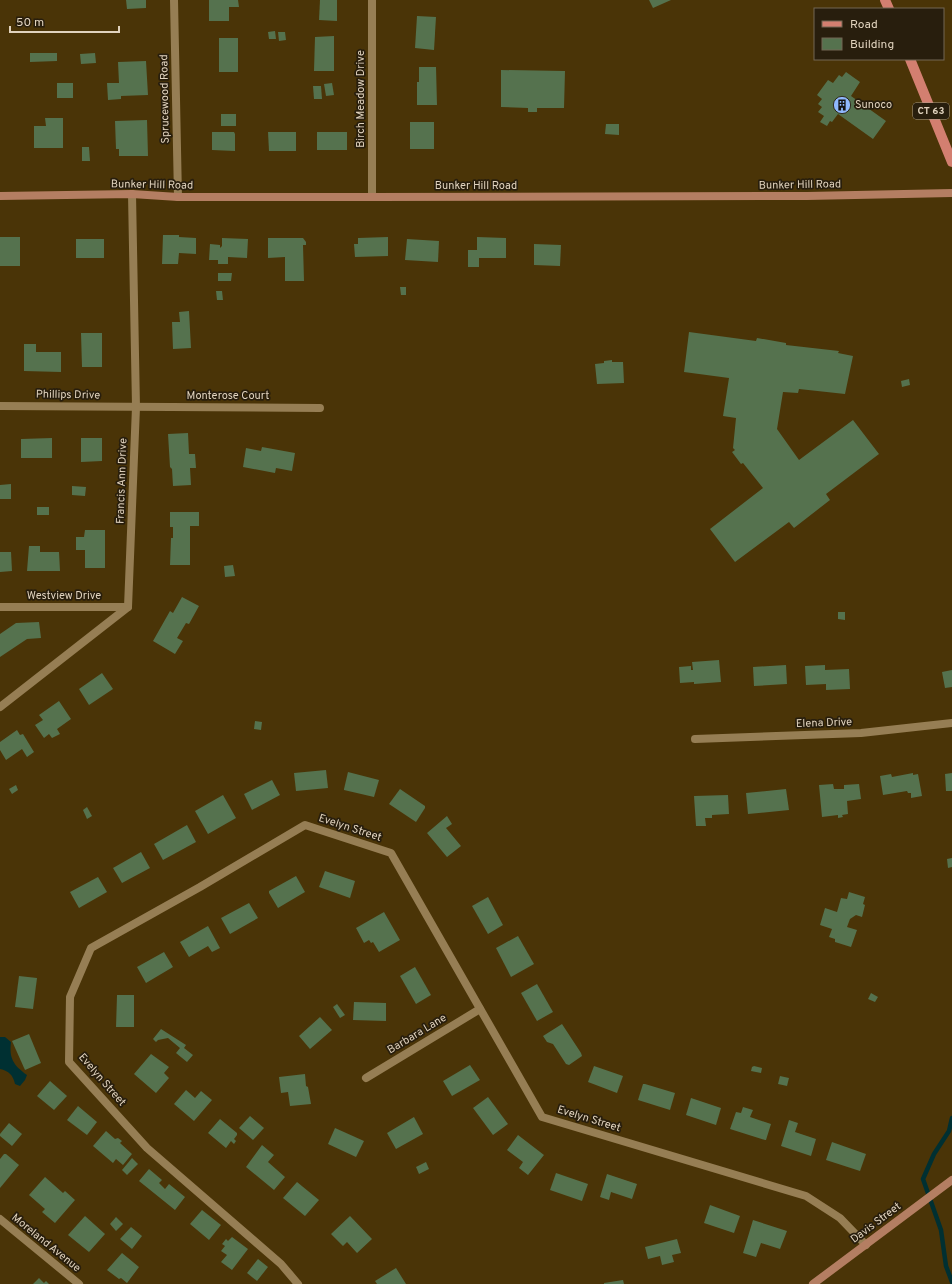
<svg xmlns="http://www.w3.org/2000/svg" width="952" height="1284" viewBox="0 0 952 1284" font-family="Overpass,sans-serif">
<rect width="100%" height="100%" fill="#4a3407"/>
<!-- water -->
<path fill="#003032" d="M0 1037H5L11 1042C9 1058 13 1065 27 1075L25 1080 20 1086 15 1084C13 1075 9 1071 0 1069Z"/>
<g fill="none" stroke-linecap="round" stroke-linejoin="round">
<!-- stream -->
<polyline stroke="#003032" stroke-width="4.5" points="952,1118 949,1131 934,1154 923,1179 941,1230 946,1266 952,1282"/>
</g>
<!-- building -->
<g fill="#55724e">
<polygon points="126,0 146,0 146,8 127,9"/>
<polygon points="209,0 238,0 239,7 229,7 229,21 209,21"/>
<polygon points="320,0 337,0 337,21 319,20"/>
<polygon points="649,0 671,0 653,8"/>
<polygon points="417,16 436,17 434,50 415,48"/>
<polygon points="275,31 276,39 269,39 268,32"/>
<polygon points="278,32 285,32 286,40 279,41"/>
<polygon points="334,36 334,71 314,71 315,37"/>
<rect x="219" y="38" width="19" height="34"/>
<polygon points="30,53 57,53 57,61 30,62"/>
<polygon points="95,53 96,63 81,64 80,54"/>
<polygon points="146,61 148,95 121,96 121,99 108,100 107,83 119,83 118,62"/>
<polygon points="419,67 436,67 437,105 417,105 417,82 419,82"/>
<polygon points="501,70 565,71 564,108 537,108 537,112 528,112 528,108 501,107"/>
<polygon points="846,72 860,82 851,96 886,121 873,139 838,114 832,122 830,121 827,126 820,122 824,116 818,112 822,107 818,104 822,99 817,95 828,80 833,83 839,75 842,77"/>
<rect x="57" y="83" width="16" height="15"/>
<polygon points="332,83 334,95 326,96 324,84"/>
<polygon points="313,86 321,86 322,99 314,99"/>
<rect x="221" y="114" width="15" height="12"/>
<polygon points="45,118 63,118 63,148 34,148 34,126 46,126"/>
<polygon points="147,120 148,156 119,156 119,149 116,149 115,121"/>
<rect x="410" y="122" width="24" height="27"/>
<polygon points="606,124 619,124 619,135 605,134"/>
<polygon points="212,132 234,132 235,134 235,151 212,150"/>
<polygon points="268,132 296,132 296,151 269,151"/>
<rect x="317" y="132" width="30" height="18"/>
<polygon points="82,147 89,147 90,161 82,161"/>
<polygon points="163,235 179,235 179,237 196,238 196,254 179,253 178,264 162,264"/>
<rect x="0" y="237" width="20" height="29"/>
<polygon points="388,237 388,256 355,257 354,244 358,244 358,238"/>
<polygon points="477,237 506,238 506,258 479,258 479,267 468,267 468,250 477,250"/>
<polygon points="222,238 248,239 247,258 228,257 228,264 218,264 218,260 209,260 210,244 220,245 220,248 222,246"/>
<polygon points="268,238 303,238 306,242 306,245 303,245 304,281 285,281 285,257 268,258"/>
<rect x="76" y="239" width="28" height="19"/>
<polygon points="407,239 439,241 438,262 405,260"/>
<polygon points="534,244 561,245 560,266 534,265"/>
<polygon points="218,273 232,273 231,281 218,281"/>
<polygon points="400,287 406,287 406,295 401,295"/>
<polygon points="216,291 222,291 223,300 217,300"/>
<polygon points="189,311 191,348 173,349 172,322 180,322 179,312"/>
<polygon points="689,332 756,341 757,338 786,343 786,345 839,351 838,353 853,356 845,394 799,389 798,393 783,392 777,429 799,460 853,420 879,454 826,494 830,500 794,528 789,522 735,562 710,529 763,488 743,463 741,464 732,452 735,450 733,448 736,418 723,416 729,378 684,372"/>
<polygon points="81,333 102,333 102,367 82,367"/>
<polygon points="24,344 36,344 36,352 61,352 61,372 24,371"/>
<polygon points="612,360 612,362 623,362 624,383 597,384 595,364 604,363 604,361"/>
<polygon points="909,379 910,385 902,387 901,381"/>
<polygon points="188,433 189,454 195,454 196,468 190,468 191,485 173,486 172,469 170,467 168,434"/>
<polygon points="52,438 52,458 21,458 21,439"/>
<polygon points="81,438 102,438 102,461 81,462"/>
<polygon points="262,447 295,453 292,471 276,468 275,473 243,467 246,448 261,451"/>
<polygon points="11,484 11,499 0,499 0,485"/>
<polygon points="72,486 86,487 85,496 72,495"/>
<rect x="37" y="507" width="12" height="8"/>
<polygon points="170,512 199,512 199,526 190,526 190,565 170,565 171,538 173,538 173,527 170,527"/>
<polygon points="85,530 105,530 105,568 85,568 85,550 76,550 76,537 84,537"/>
<polygon points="29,546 40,546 40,552 59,552 60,571 27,571"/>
<polygon points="0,552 11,552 12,571 0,572"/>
<polygon points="233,565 235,576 225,577 224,566"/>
<polygon points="182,597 199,606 189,624 186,623 177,638 183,641 175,654 153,641 170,611 173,613"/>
<polygon points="838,612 845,612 845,620 838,619"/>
<polygon points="39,622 41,638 27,639 0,657 0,634 16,623"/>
<polygon points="719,660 721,682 694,684 694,682 680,683 679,667 691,666 691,670 693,670 692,662"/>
<polygon points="786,665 787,684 754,686 753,667"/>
<polygon points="825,665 825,670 849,669 850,689 826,690 826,684 806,685 805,666"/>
<polygon points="952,670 952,687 945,688 942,672"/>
<polygon points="102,673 113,689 89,705 79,689"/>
<polygon points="59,701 71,719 57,729 60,734 52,738 49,734 44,738 35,725 43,720 39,715"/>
<polygon points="255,721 262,722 261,730 254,729"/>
<polygon points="17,730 20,735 23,734 34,752 27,757 22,749 6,760 0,750 0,742"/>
<polygon points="326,770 328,788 296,791 294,773"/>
<polygon points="348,772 379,780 374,797 344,790 344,789"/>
<polygon points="913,773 913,775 918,774 922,796 911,798 911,793 908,793 907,791 883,795 880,776 891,774 892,777"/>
<polygon points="952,773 952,791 946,791 945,774"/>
<polygon points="272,780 280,795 252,810 244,794"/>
<polygon points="833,784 834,789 844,789 844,785 859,784 861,799 847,801 848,814 842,815 843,817 838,818 838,815 822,817 819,785"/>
<polygon points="16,785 18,790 12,794 9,789"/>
<polygon points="400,789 425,806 425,808 416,822 389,804"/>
<polygon points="786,789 789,810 748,814 746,793"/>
<polygon points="223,795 236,818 208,834 195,811"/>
<polygon points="728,795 729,814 712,815 712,818 705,818 706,826 696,826 694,796"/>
<polygon points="87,807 92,816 87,819 83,810"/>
<polygon points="447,816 452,824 446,828 461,846 447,857 427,833"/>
<polygon points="187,825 196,842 163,860 154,844"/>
<polygon points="141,852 150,868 122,883 113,868"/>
<polygon points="952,858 952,867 948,868 947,859"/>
<polygon points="325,871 355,881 350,898 319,887"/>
<polygon points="296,876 305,892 278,908 269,893 269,891"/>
<polygon points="98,877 107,892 79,908 70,892"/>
<polygon points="849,892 865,897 863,904 865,905 862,917 856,915 850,919 847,927 857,930 851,947 835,942 835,939 829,937 832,929 820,925 825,908 837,912 841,898 847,899"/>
<polygon points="488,897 503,925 488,934 472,906"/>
<polygon points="249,903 258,918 230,934 221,918"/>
<polygon points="384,912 400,940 379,952 373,942 371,943 369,940 364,943 356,928"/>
<polygon points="208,926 220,948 212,952 208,946 189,957 180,942"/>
<polygon points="518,936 534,964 511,977 496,948"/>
<polygon points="164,952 173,967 146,983 137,967"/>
<polygon points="415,967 431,995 416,1004 400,976"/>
<polygon points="19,976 37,978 33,1009 15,1007"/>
<polygon points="537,984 553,1012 537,1021 521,993"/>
<polygon points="871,993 878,997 875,1002 868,999"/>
<polygon points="117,995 134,995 134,1027 116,1027"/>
<polygon points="354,1002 386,1003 386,1021 353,1020"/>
<polygon points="337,1004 345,1015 340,1018 333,1007"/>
<polygon points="320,1017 332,1030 310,1049 299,1036"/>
<polygon points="562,1024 581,1053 582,1056 569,1065 566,1064 553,1044 547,1042 543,1036"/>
<polygon points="161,1029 186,1045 184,1048 193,1055 187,1062 176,1053 180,1048 168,1038 158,1040 156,1042 153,1039"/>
<polygon points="29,1034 41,1063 25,1070 12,1041"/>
<polygon points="151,1054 169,1067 164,1073 169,1078 156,1093 134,1074"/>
<polygon points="470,1065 480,1080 452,1096 443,1081"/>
<polygon points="594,1066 623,1076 617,1093 588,1082"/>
<polygon points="754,1066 762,1068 761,1073 751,1071 752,1067"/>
<polygon points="305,1074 306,1086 308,1087 311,1104 290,1106 288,1092 281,1093 279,1077"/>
<polygon points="780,1076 789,1078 787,1086 778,1084"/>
<polygon points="50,1081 67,1096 54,1110 37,1096"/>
<polygon points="643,1084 645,1084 675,1093 670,1110 638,1100"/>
<polygon points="186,1090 195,1098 201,1091 212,1100 194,1121 174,1104"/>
<polygon points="488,1097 508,1124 493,1135 473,1108"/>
<polygon points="691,1098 721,1108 716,1125 686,1115"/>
<polygon points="78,1106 97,1122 87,1135 67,1120"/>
<polygon points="743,1107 753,1110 750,1117 771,1124 766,1140 765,1140 730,1129 736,1112 741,1113"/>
<polygon points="250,1116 264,1128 253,1140 239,1128"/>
<polygon points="414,1117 423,1134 396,1149 387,1133"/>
<polygon points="220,1119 237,1133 237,1135 234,1139 236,1141 234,1144 231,1141 226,1148 208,1133"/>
<polygon points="789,1120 798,1123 795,1132 816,1139 811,1156 781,1146"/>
<polygon points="9,1123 22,1134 12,1146 0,1136 0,1134"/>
<polygon points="335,1128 364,1141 356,1157 328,1144"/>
<polygon points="106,1131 115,1139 118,1138 122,1141 120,1143 132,1154 123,1165 116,1159 113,1163 93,1146"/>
<polygon points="518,1135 544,1155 528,1175 519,1168 523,1162 507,1150"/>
<polygon points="832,1142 866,1154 860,1171 826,1160"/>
<polygon points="262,1145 274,1155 268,1162 285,1177 274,1190 246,1167"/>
<polygon points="4,1154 6,1154 19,1165 0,1188 0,1159"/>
<polygon points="132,1158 138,1164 127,1175 122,1170"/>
<polygon points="426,1162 429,1169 419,1174 416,1167"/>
<polygon points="149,1169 162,1180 159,1183 165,1189 169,1184 185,1197 175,1210 139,1181"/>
<polygon points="556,1173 588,1184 582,1201 550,1190"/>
<polygon points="607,1174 637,1184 632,1199 611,1192 609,1200 600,1197"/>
<polygon points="45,1177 63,1193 65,1191 75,1200 55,1223 42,1212 45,1209 29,1195"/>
<polygon points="297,1182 319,1200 305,1216 283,1198"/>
<polygon points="710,1205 740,1216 734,1233 704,1223"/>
<polygon points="202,1210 221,1225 209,1240 190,1224"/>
<polygon points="85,1216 105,1234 89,1252 68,1235"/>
<polygon points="350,1216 372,1239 357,1253 347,1242 343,1246 331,1234"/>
<polygon points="116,1217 123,1224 116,1231 110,1224"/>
<polygon points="753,1220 787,1231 780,1249 761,1243 756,1257 743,1253"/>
<polygon points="131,1227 142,1236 132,1249 120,1239"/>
<polygon points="232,1237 248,1249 232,1270 221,1262 227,1255 221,1251 225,1246 222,1244 226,1239 228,1241"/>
<polygon points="677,1239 681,1253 672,1255 674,1262 662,1265 660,1256 648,1259 645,1247"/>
<polygon points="122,1253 139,1267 127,1283 121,1278 119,1279 107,1270"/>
<polygon points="258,1259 268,1267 257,1281 247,1273"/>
<polygon points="396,1268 406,1284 377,1284 375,1281"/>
<polygon points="39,1278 44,1283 46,1281 49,1284 33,1284"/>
<polygon points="623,1280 624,1284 604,1284 604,1283"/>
</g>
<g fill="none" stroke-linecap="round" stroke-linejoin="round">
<!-- minor -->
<g stroke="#967e54" stroke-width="8">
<polyline points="174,0 178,197"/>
<polyline points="372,0 372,197"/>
<polyline points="0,406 320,408"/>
<polyline points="0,607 128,607"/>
<polyline points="0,707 128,607 136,407 132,194"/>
<polyline points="695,739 861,733 952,723"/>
<polyline points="366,1078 480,1009"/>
<polyline points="0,1219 79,1284"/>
<polyline points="298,1284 281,1264 147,1148 69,1062 70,997 91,948 200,887 305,825 391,853 542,1117 806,1196 840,1218 866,1245"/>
</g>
<!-- secondary -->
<g stroke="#b47e62" stroke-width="8">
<polyline points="0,196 132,194 178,197 372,197 807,196 952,193"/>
<polyline points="813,1284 952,1180"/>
</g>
<!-- primary -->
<g stroke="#d37f70" stroke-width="10">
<polyline points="885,0 889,9"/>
<polyline points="910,59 952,162"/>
</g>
</g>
<!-- icons -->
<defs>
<symbol id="building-disc" viewBox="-11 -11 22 22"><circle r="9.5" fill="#8fb8fd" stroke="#281e0d"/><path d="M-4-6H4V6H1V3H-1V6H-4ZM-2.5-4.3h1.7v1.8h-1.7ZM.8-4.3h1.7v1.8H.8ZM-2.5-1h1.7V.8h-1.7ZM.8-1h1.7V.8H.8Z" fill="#111"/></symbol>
</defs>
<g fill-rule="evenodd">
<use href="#building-disc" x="832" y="95" width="20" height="20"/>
</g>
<g text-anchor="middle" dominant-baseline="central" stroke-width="3.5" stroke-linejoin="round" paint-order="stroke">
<!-- shield labels -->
<rect fill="#281e0d" stroke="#aa9d89" stroke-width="1" x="913" y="103" width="36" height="16" rx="3"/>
<g font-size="10" font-weight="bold" fill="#e1d3be">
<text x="931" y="111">CT 63</text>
</g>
<!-- street labels -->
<g font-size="11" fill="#e1d3be" stroke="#281e0d">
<text transform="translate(165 99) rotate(-91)">Sprucewood Road</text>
<text transform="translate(361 99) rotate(-90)">Birch Meadow Drive</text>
<text transform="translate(152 185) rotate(1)">Bunker Hill Road</text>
<text transform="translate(800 185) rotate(-1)">Bunker Hill Road</text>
<text x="476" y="186">Bunker Hill Road</text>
<text transform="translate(68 395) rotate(1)">Phillips Drive</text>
<text x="228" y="396">Monterose Court</text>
<text transform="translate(122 481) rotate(-88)">Francis Ann Drive</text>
<text x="64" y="596">Westview Drive</text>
<text transform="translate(824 723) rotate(-2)">Elena Drive</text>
<text transform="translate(350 828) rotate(18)">Evelyn Street</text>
<text transform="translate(417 1034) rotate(-31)">Barbara Lane</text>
<text transform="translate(102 1080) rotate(49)">Evelyn Street</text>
<text transform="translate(589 1119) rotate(17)">Evelyn Street</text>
<text transform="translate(876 1223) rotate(-37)">Davis Street</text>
<text transform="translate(46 1243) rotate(39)">Moreland Avenue</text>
</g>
<!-- poi labels -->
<g font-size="11" fill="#e1d3be" stroke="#281e0d" text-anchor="start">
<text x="855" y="105">Sunoco</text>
</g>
</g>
<!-- legend -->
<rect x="814" y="8" width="130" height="52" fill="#281e0d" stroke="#726654"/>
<rect x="822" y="21" width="20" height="6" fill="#d37f70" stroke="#726654"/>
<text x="850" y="28" font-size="12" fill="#e1d3be">Road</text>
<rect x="822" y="38" width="20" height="12" fill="#55724e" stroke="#726654"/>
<text x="850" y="48" font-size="12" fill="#e1d3be">Building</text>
<!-- scale -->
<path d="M10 26v6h109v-6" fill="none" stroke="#e1d3be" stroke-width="2"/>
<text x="16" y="26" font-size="12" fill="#e1d3be" stroke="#281e0d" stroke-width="3" paint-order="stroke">50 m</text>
</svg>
